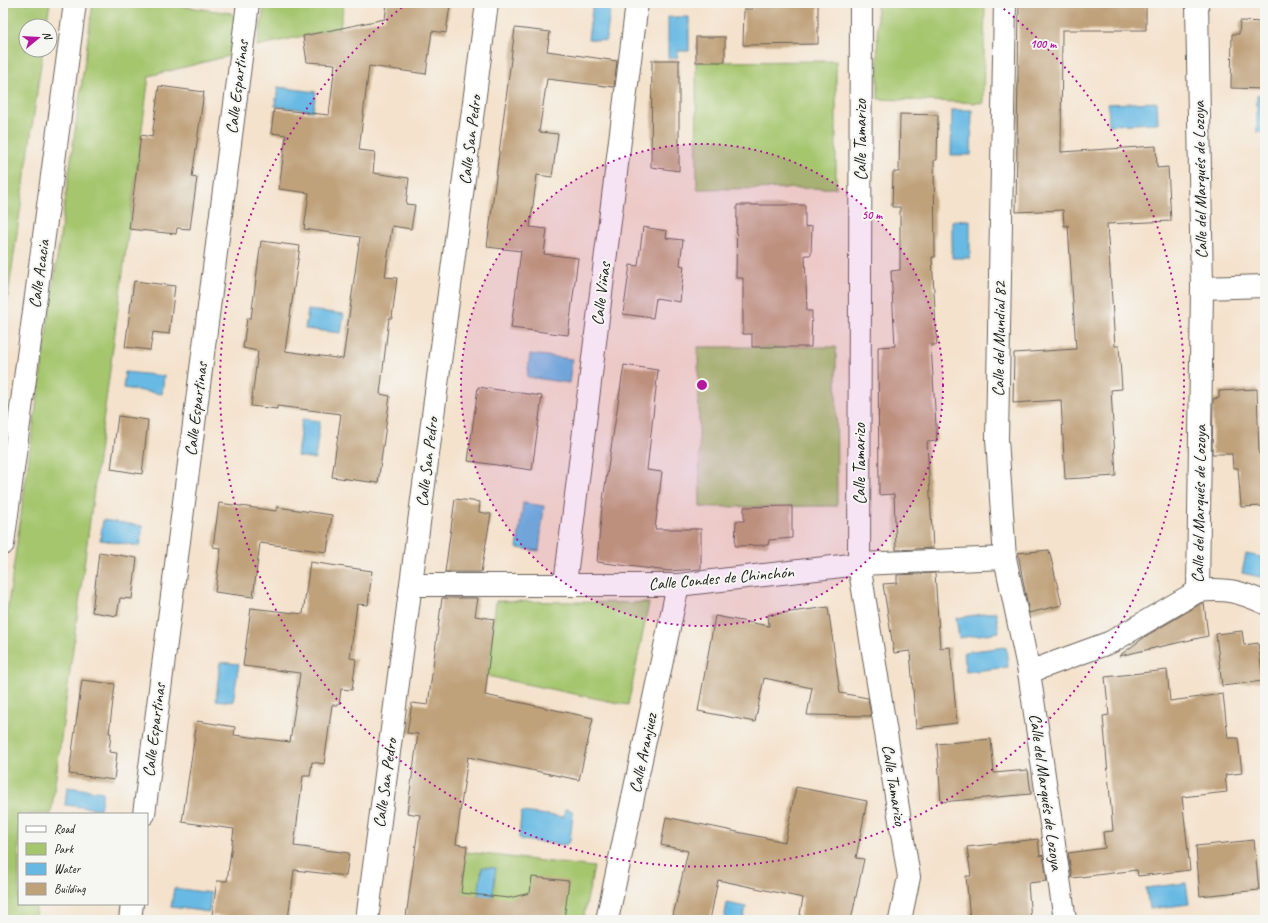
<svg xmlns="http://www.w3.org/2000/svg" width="1268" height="923" viewBox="0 0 1268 923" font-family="Caveat,sans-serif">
<rect width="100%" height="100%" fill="#f6f6f2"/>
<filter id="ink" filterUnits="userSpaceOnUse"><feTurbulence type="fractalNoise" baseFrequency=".025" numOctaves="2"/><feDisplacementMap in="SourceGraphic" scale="8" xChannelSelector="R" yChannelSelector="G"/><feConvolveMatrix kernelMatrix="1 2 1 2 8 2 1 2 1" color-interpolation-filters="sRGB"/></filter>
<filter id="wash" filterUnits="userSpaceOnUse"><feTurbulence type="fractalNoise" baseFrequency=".012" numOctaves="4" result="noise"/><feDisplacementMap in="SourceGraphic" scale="16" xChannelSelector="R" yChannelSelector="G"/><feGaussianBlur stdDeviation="0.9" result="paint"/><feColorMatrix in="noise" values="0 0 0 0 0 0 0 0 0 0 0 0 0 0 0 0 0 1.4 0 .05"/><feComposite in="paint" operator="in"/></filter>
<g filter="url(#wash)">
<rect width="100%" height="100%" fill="#f4e2cc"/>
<!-- green -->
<g fill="#a6c66e" stroke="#617145">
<polygon points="3,3 50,3 46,26 26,26 26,50 43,50 3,332"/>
<polygon points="93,3 159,3 231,13 235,17 229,56 149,76 51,814 19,814 19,904 37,904 34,920 3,920 3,641"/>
<polygon points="265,3 344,3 340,28 257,46"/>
<polygon points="877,3 985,3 983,103 878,99"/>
<polygon points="836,61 836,188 697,189 696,62"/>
<polygon points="698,347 836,347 837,506 700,507"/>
<polygon points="496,601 649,603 628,705 487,676"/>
<polygon points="466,852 594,867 583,920 458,920"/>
</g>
<!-- water -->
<g fill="#67b9e3" stroke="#426a80">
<polygon points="593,3 611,3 606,41 588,39"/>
<polygon points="668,17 689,17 689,51 678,51 677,58 668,58"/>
<polygon points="278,87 316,92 313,111 275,106"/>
<rect x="1257" y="95" width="8" height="37"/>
<polygon points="1157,102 1158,123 1109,125 1108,104"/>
<polygon points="952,110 972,110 971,155 951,155"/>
<polygon points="970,220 970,258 952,258 952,221"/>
<polygon points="308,310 344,314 341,333 305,329"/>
<polygon points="530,354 572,359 569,383 527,377"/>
<polygon points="125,372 164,376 162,394 123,388"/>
<polygon points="302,419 320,421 315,459 297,456"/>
<polygon points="523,503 544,506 539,551 517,548"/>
<polygon points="103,520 143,526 140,546 100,540"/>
<polygon points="1246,554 1265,558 1265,578 1242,573"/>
<polygon points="996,612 999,632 959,638 956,618"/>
<polygon points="1006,647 1008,667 966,672 964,652"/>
<polygon points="220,662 239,664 233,702 216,700"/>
<polygon points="67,787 103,792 100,809 65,805"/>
<polygon points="565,809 571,810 573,813 570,841 565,845 521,840 519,838 521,815 522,812 564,817"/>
<polygon points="482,867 496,868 490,920 475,920"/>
<polygon points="1186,883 1189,904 1149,909 1146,888"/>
<polygon points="174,888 211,893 209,912 171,907"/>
<polygon points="727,903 746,907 743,920 724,920"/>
</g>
<g id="blocks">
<!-- building -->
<g fill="#bfa17a">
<polygon points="387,3 432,3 450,5 446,33 432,31 426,74 369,66 359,150 375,152 373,173 409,178 406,204 415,205 411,229 392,226 385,277 397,278 392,318 389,318 380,394 390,396 378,483 332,477 341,414 277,406 277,409 251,406 258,351 243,348 247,318 251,318 261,241 300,246 285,351 343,359 360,237 304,229 309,193 279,189 286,135 271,133 274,109 329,115 335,64 307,62 303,36 385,19"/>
<polygon points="753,3 818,3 818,44 743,45 744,9 753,9"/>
<polygon points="1019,3 1146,3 1146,30 1062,30 1061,152 1156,146 1157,168 1168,167 1171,221 1107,224 1115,346 1119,346 1122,389 1111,390 1116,476 1065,479 1061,400 1013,403 1014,353 1076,349 1068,225 1064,226 1063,210 1016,212"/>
<polygon points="1240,21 1265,22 1265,89 1231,88 1232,34 1239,34"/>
<polygon points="515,28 550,32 547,51 617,61 614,87 547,79 539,132 558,134 552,177 537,175 530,227 547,229 544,254 578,258 568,335 511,328 521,251 487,247"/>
<rect x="696" y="37" width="29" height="25"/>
<polygon points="652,60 679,60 679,171 651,167"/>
<polygon points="159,86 204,92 192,177 197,178 190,229 177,228 176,234 129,229 141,135 152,137"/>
<polygon points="900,114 938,115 937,160 934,160 935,257 932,257 937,345 931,345 937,441 927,442 933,548 896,550 894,494 879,495 878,347 895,346 891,271 900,270 900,207 892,207 893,172 899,172"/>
<polygon points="737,205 805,205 805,227 812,226 811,255 805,255 807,311 812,311 811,347 752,347 752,334 743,334 743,278 736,278"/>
<polygon points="643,227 667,231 666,238 683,240 680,265 684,266 680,302 656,298 653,318 623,314 630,265 638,266"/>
<polygon points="134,281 175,286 169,334 153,332 150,350 125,347"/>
<polygon points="624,365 658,370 647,470 662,472 655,529 701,529 701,569 668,571 597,562 602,506"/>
<polygon points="478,387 542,396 532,470 468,461"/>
<polygon points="1257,389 1259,454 1265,454 1265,506 1241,507 1238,468 1233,468 1232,454 1212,454 1213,399 1219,398 1219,391"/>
<polygon points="118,416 148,420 142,474 111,469"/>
<polygon points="455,499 480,502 479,512 491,514 481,572 445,572"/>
<polygon points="219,503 276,511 277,507 332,515 327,552 260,543 253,597 215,592 221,548 213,547"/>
<polygon points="792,506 792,538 769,540 768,545 735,546 736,521 744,521 744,507"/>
<polygon points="1049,550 1062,605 1029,613 1018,553"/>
<polygon points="99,552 137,558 132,599 120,598 117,616 92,612"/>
<polygon points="310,562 372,571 368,605 357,604 350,658 356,659 352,690 341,689 339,705 332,705 324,764 312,762 310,776 303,776 294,846 349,853 346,876 294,870 288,920 249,920 212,915 217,881 227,881 234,829 182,822 197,721 235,727 234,735 290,742 300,673 243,666 251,608 303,614"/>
<polygon points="935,573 940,648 950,647 957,723 916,728 910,651 894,653 883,584 897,583 897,575"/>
<polygon points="442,598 478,598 475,616 494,619 485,695 593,718 579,780 468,757 461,805 456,844 467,846 461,893 509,898 530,893 532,877 569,881 564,920 431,920 406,917 420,815 407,813 418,734 407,733 412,703 428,705"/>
<polygon points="1202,603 1204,603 1208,636 1119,656 1146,636"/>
<polygon points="828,607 840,693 868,698 871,716 807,715 812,688 764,678 755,722 698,711 715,616 769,626 768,615"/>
<polygon points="1242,631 1244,645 1258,643 1263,681 1222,686 1216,634"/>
<polygon points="1167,670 1170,701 1223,694 1228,738 1238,738 1242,773 1225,775 1227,792 1182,797 1190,870 1138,876 1137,870 1072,878 1068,853 1105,848 1103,832 1113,831 1103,716 1109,715 1105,677"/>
<polygon points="82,680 115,684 109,733 111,733 109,752 117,753 114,780 69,774"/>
<polygon points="991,739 994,773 1028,770 1031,794 941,802 937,744"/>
<polygon points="796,787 867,801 856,858 864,859 851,920 799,920 803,898 718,880 710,920 672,920 688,851 661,845 666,817 785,842"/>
<polygon points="1038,839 1040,856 1043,855 1047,881 1028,883 1031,920 970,920 966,876 971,876 967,847"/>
<polygon points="1254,840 1259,890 1200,896 1196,846"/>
</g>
</g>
</g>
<g filter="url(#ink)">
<use href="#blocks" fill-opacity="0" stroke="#68615a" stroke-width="1"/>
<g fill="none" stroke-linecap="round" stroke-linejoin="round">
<defs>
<g id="minor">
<polyline points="861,3 859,564 909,877 900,920"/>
<polyline points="1005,3 997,439 1005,558 1029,672"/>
<polyline points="1202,288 1265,286"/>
<polyline points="3,544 75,3"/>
<polyline points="565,584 637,3"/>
<polyline points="411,585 678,585 859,564 1005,558"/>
<path d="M1198 591C1225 588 1239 591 1265 603"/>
<polyline points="144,814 248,3"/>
<polyline points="130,920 132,904"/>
<polyline points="367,920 487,3"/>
<polyline points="607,920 678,585"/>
<polyline points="1065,920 1029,672 1111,642 1198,591 1202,288 1197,3"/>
</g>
</defs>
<!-- minor casing -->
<use href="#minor" stroke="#68615a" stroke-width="24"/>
<!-- minor -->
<use href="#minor" stroke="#fff" stroke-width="22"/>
</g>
</g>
<!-- distance rings -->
<circle cx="702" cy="385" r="241" fill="#b5179e" fill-opacity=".12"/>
<g fill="none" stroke="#b5179e" stroke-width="2" stroke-dasharray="2 4">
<circle cx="702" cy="385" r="241"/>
<path d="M999 5A482 482 0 1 1 405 5"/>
</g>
<g text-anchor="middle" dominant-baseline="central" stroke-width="4" stroke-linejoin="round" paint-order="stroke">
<!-- street labels -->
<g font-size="17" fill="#1c1c1c" stroke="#f6f6f2">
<text transform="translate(237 87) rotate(-83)">Calle Espartinas</text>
<text transform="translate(470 140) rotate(-83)">Calle San Pedro</text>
<text transform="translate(860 140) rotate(-90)">Calle Tamarizo</text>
<text transform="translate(1200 180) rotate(-91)">Calle del Marqués de Lozoya</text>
<text transform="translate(39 274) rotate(-82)">Calle Acacia</text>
<text transform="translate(601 294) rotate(-83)">Calle Viñas</text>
<text transform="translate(999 339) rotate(-89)">Calle del Mundial 82</text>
<text transform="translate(196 409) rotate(-83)">Calle Espartinas</text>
<text transform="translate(427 462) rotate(-83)">Calle San Pedro</text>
<text transform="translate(859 464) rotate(-90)">Calle Tamarizo</text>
<text transform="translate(1199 504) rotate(-89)">Calle del Marqués de Lozoya</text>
<text transform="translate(721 578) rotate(-5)">Calle Condes de Chinchón</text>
<text transform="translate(154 730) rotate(-83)">Calle Espartinas</text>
<text transform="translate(643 753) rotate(-78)">Calle Aranjuez</text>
<text transform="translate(385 783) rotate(-82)">Calle San Pedro</text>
<text transform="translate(894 785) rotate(81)">Calle Tamarizo</text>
<text transform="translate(1046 792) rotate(82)">Calle del Marqués de Lozoya</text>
</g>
</g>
<circle cx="702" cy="385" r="6" fill="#b5179e" stroke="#f6f6f2" stroke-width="2"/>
<g font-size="12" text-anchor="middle" font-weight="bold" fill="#b5179e" stroke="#f6f6f2" stroke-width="4" stroke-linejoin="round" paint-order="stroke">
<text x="1043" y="48">100 m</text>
<text x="872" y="219">50 m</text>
</g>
<!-- margin -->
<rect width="1268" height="923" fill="none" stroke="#f6f6f2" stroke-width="16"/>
<!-- legend -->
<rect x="18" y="813" width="130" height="92" fill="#f6f6f2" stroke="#9f9f9c"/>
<rect x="26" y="826" width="20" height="6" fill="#ffffff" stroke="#9f9f9c"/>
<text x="54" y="833" font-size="12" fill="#1c1c1c">Road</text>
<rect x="26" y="843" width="20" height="12" fill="#a6c66e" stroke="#9f9f9c"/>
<text x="54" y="853" font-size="12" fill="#1c1c1c">Park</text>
<rect x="26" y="863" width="20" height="12" fill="#67b9e3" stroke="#9f9f9c"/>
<text x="54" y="873" font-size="12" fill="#1c1c1c">Water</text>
<rect x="26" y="883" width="20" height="12" fill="#bfa17a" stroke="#9f9f9c"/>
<text x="54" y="893" font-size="12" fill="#1c1c1c">Building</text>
<!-- north arrow -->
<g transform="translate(38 38) rotate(72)"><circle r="19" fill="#f6f6f2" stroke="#9f9f9c"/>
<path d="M0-3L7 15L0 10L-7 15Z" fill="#b5179e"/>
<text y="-6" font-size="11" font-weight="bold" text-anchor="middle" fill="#1c1c1c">N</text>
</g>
</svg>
